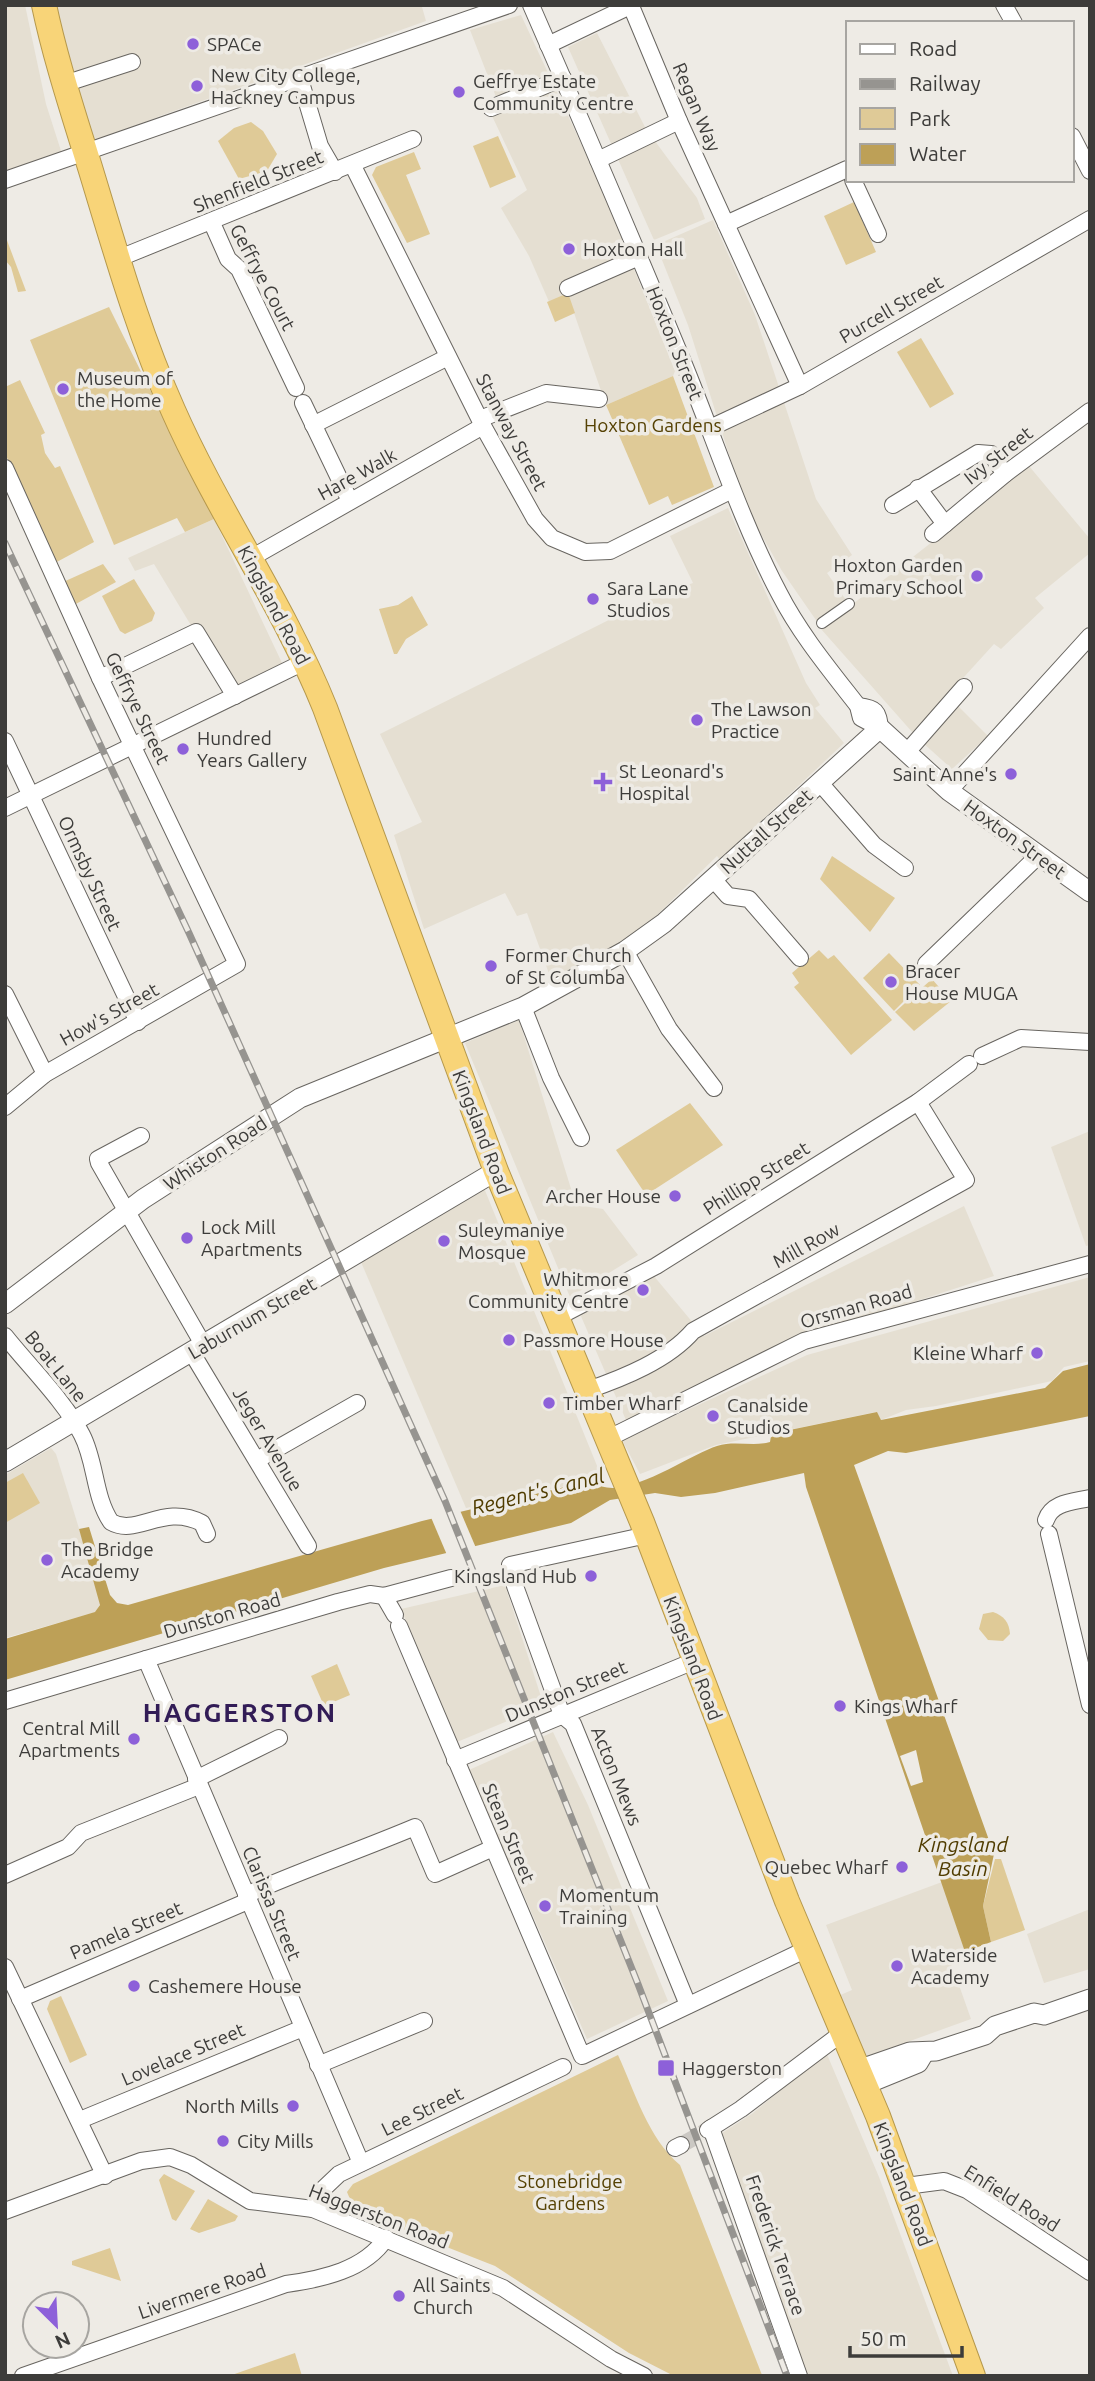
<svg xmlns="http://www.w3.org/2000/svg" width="1095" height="2381" viewBox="0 0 1095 2381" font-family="Ubuntu,sans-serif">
<rect width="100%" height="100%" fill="#eeebe5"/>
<!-- built -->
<g fill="#e5dfd2">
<polygon points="5,5 25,5 46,104 62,154 5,173"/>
<polygon points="52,5 427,5 422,7 426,21 160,116 92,144"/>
<polygon points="521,15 598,180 675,371 673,376 606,405 574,313 557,320 529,256 501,208 527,190 485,101 496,97 470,30"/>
<polygon points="597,33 646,129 697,198 705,219 654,240 568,47"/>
<polygon points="713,220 755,315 816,499 852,555 827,573 846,600 818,623 782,571 746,508 688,325 656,245"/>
<polygon points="1029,466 1090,539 1090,553 1035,598 1044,608 1001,649 994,644 913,733 821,629"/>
<polygon points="728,508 806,683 820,705 815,708 844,743 720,860 717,856 656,916 619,944 552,982 527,913 517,916 505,893 424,929 394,835 422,822 380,734 651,599 693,583 670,536"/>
<polygon points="214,519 283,665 230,690 154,564 135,571 128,558"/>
<polygon points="955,703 988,736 952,769 922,742"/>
<polygon points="519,1020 576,1205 603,1209 638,1255 570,1297 465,1043"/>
<polygon points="1090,1131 1090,1245 1086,1246 1051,1147"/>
<polygon points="484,1188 602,1478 466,1508 361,1262"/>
<polygon points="964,1206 994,1276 802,1338 629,1427 580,1314 653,1275 704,1336"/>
<polygon points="1090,1277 1090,1361 1064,1367 1052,1381 936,1406 906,1410 881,1420 876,1412 716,1445 640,1474 622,1440 807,1355"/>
<polygon points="51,1448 56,1454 98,1590 100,1604 96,1612 5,1638 5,1475"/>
<polygon points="505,1585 544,1706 457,1742 401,1609"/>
<polygon points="553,1732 588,1805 668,2001 587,2039 469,1770"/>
<polygon points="942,1882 965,1952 949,1957 971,2019 863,2058 838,1996 852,1990 826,1925"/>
<polygon points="1090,1909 1090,1969 1044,1983 1027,1934"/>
<polygon points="826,2052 879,2177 953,2376 795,2376 716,2137 753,2113"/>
</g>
<!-- green -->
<g fill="#dfca97">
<polygon points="251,122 263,131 277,154 267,171 239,179 218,141 234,128"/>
<polygon points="498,136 516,177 490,188 473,146"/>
<polygon points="414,152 421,169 406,175 430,234 407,243 372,175 376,167"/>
<polygon points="854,202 876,252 846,265 824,216"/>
<polygon points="5,235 26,291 18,292 11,267 5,260"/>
<polygon points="568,293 575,313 555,322 547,302"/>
<polygon points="109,307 214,519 185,532 177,518 114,545 30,340"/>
<polygon points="921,338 954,394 930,408 897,352"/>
<polygon points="673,376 714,487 672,505 668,496 649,505 606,405"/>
<polygon points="20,380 45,433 41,435 45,453 55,468 60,466 94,542 53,564 5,453 5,387"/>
<polygon points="103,564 116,582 74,605 61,583"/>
<polygon points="134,579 155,613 152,621 125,634 120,631 102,596"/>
<polygon points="412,596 428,625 406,639 397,654 394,654 379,609 398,605"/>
<polygon points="832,856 895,898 870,932 820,879"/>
<polygon points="819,950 828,959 834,955 892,1020 851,1055 794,987 799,983 792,973"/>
<polygon points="889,953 920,985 894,1011 863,978"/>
<polygon points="932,979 951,1001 914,1031 895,1012"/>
<polygon points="690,1103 723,1145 646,1195 616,1150"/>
<polygon points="23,1473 40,1503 5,1523 5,1483"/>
<path d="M993 1612C1004 1616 1009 1622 1010 1634L1003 1641 988 1640 979 1629 983 1614Z"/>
<polygon points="337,1664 350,1695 324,1706 311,1676"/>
<polygon points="995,1859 1001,1859 1025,1930 991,1942 983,1906"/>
<polygon points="61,1996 87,2055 70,2063 47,2009 50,2001"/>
<path d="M618 2055C635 2092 648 2138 680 2165L762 2375 674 2376 629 2353 495 2266 355 2211 347 2192 353 2184Z"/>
<polygon points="164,2174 195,2191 176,2221 172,2219 159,2180"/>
<polygon points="208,2199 238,2216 235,2221 199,2233 190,2229"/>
<polygon points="110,2248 121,2281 72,2265 72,2261"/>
<polygon points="295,2353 302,2376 229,2376"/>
</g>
<!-- water -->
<path fill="#bda057" d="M1090 1364V1416L906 1453 888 1451 854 1465 994 1854 983 1906 991 1942 965 1952 806 1487 804 1473 715 1493 681 1497 655 1493 610 1500 571 1523 384 1568 5 1680V1639L95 1612 100 1605 79 1529 89 1527 110 1595 117 1603 128 1605 422 1521 594 1480C615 1508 690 1454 717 1446 735 1440 752 1447 770 1442L771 1436 780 1432 877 1412 881 1420 1045 1388 1063 1371Z"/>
<!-- pier -->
<g fill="#eeebe5">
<polygon points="459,1508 476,1548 447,1555 430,1515"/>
<polygon points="916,1750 923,1782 911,1786 900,1756"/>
</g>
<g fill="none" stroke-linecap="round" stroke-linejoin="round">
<!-- minor-tunnel -->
<polyline stroke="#cbc8c3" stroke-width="16" stroke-dasharray="16 8" stroke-linecap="butt" points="681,2145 708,2130"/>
<defs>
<polyline id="pedestrian" points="822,623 849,604"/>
<g id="minor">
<path d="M531 5C582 122 632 239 681 357 714 436 739 517 779 593 800 634 830 670 858 706L861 718 880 728"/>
<polyline points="1004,5 1014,23"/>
<polyline points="631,6 679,121 800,386"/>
<polyline points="548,45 632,5"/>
<polyline points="300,79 320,146 335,172"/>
<polyline points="64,84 132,62"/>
<polyline points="491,108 563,78"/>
<polyline points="1072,136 1090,171"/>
<polyline points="598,160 679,121"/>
<polyline points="353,166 483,426 535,519 552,538 585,552 610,551 732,490"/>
<polyline points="5,180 509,5"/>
<polyline points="853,180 878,234"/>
<polyline points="212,223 228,259 239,269 296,388"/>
<polyline points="726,224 847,169"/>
<polyline points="117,259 413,139"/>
<polyline points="568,288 639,257"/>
<polyline points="303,403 350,501"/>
<polyline points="480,419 546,393 599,399"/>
<polyline points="313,425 448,357"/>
<polyline points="710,428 800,386 1090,219"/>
<polyline points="5,468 100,678 237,964 45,1074 5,1107"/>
<polyline points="918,488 945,524"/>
<polyline points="893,505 978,453 991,454 1005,474"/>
<polyline points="933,534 1005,474 1090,411"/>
<polyline points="251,558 483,426"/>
<polyline points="100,678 196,632 235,696"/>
<path d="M858 706C876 708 878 711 880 728"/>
<polyline points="5,741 138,1022"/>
<polyline points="907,752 964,687"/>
<polyline points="820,783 874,845 905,868"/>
<polyline points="949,791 1090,636"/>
<polyline points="5,808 306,661"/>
<polyline points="713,879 728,896 749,899 800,958"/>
<polyline points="625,951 669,1029 714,1088"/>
<polyline points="926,964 1038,856"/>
<polyline points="5,994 45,1074"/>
<polyline points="523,1007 551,1078 581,1138"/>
<polyline points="982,1056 1021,1038 1090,1042"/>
<polyline points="141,1136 98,1159 99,1163 204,1346"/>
<polyline points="558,1317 656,1266 918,1102 969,1064"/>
<path d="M5 1336C28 1365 66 1403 82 1435 96 1462 94 1497 111 1522 137 1537 163 1503 202 1523L207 1534"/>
<polyline points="192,1353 308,1546"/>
<path d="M588 1390C623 1378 668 1360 693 1331L966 1180 918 1102"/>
<polyline points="607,1439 804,1341 1090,1264"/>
<polyline points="257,1460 357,1403"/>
<path d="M1046 1520C1052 1502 1073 1502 1090 1498"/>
<polyline points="1049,1534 1090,1705"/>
<polyline points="647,1535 510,1565 515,1586 562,1715 573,1724 688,2005"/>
<polyline points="384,1596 395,1615"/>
<polyline points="399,1626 582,2056 807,1949"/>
<polyline points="146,1659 361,2163"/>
<polyline points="5,1701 338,1602 370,1594 384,1596 451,1578"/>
<polyline points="455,1760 694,1661"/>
<polyline points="196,1779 279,1738"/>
<polyline points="5,1875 68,1847 81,1833 199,1786"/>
<path d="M246 1895C302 1870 358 1851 415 1827L435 1874 493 1848"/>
<polyline points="5,1967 105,2176"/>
<polyline points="20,1999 248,1901"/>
<polyline points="318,2065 424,2021"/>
<polyline points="80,2120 303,2028"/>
<polyline points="711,2128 799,2376"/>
<polyline points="708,2130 741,2109 842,2033"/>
<polyline points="675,2148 681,2145"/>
<polyline points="906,2186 944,2181 967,2190 1090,2272"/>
<polyline points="313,2209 320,2192 339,2174 563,2067"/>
<polyline points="5,2211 141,2161 170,2157 191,2165 250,2201 313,2209 503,2288 611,2359 644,2376"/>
<path d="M23 2376 286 2284C322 2279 365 2270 386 2238"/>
</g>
<g id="tertiary">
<polyline points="5,1304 143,1199 300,1098 523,1007 625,951 664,923 880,728 949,791 1090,892"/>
<polyline points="5,1462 496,1171"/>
<polyline points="858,2070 910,2052 936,2051 985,2035 995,2026 1034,2013 1044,2015 1090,1999"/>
<polyline points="864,2085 918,2063 924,2053"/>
</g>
<path id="trunk" d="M44 5C56 62 75 118 92 174 116 253 139 334 173 410 218 512 283 604 325 708L496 1171 642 1522 787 1901 878 2116 973 2376"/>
</defs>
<!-- pedestrian casing -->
<use href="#pedestrian" stroke="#686560" stroke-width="12"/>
<!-- minor casing -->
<use href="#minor" stroke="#686560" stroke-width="18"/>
<!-- tertiary casing -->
<use href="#tertiary" stroke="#686560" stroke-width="21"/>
<!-- trunk casing -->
<use href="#trunk" stroke="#b5984c" stroke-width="26"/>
<!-- pedestrian -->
<use href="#pedestrian" stroke="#fff" stroke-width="10"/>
<!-- minor -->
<use href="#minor" stroke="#fff" stroke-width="16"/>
<!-- tertiary -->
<use href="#tertiary" stroke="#fff" stroke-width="19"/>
<!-- trunk -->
<use href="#trunk" stroke="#f8d478" stroke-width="24"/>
<defs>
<polyline id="rail" points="5,543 189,933 445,1501 638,1984 787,2376"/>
</defs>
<!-- rail casing -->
<use href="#rail" stroke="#969490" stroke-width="7"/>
<!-- rail -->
<use href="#rail" stroke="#eeebe5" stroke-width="4.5" stroke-dasharray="13" stroke-linecap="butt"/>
</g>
<!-- markers -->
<g fill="#8d60d9" stroke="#eeebe5" stroke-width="2.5">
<circle cx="193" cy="44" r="7"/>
<circle cx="197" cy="86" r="7"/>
<circle cx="459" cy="92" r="7"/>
<circle cx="569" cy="249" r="7"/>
<circle cx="63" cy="389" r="7"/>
<circle cx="977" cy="576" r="7"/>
<circle cx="593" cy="599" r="7"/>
<circle cx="697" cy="720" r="7"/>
<circle cx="183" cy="749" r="7"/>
<circle cx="1011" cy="774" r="7"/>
<path d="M599.5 771.5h7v7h7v7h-7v7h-7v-7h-7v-7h7z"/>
<circle cx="491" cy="966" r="7"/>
<circle cx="891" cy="982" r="7"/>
<circle cx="675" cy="1196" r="7"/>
<circle cx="187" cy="1238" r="7"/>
<circle cx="444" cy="1241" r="7"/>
<circle cx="643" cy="1290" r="7"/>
<circle cx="509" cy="1340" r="7"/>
<circle cx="1037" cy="1353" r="7"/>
<circle cx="549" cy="1403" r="7"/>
<circle cx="713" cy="1416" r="7"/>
<circle cx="47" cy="1560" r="7"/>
<circle cx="591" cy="1576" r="7"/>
<circle cx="840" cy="1706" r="7"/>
<circle cx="134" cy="1739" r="7"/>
<circle cx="902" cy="1867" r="7"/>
<circle cx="545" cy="1906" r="7"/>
<circle cx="897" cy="1966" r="7"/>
<circle cx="134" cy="1986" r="7"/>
<rect x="657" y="2059" width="18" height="18" rx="3.5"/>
<circle cx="293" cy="2106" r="7"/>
<circle cx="223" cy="2141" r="7"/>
<circle cx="399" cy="2296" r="7"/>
</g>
<g text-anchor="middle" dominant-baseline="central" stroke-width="7" stroke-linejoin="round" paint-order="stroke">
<!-- poi labels -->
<g font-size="19" fill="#3d3c3a" stroke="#eeebe5" text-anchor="start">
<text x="207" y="44">SPACe</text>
<text x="211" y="75">New City College,<tspan x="211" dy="22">Hackney Campus</tspan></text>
<text x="473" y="81">Geffrye Estate<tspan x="473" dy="22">Community Centre</tspan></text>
<text x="583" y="249">Hoxton Hall</text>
<text x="77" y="378">Museum of<tspan x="77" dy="22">the Home</tspan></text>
<text x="963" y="565" text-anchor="end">Hoxton Garden<tspan x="963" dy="22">Primary School</tspan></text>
<text x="607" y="588">Sara Lane<tspan x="607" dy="22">Studios</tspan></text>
<text x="711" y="709">The Lawson<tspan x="711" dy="22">Practice</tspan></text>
<text x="197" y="738">Hundred<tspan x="197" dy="22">Years Gallery</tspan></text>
<text x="619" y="771">St Leonard's<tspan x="619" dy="22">Hospital</tspan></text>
<text x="997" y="774" text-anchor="end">Saint Anne's</text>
<text x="505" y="955">Former Church<tspan x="505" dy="22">of St Columba</tspan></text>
<text x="905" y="971">Bracer<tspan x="905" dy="22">House MUGA</tspan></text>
<text x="661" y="1196" text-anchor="end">Archer House</text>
<text x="201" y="1227">Lock Mill<tspan x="201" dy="22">Apartments</tspan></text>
<text x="458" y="1230">Suleymaniye<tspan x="458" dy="22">Mosque</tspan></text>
<text x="629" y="1279" text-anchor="end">Whitmore<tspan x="629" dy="22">Community Centre</tspan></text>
<text x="523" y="1340">Passmore House</text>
<text x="1023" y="1353" text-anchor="end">Kleine Wharf</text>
<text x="563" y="1403">Timber Wharf</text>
<text x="727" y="1405">Canalside<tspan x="727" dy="22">Studios</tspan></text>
<text x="61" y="1549">The Bridge<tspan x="61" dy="22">Academy</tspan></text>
<text x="577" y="1576" text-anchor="end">Kingsland Hub</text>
<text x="854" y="1706">Kings Wharf</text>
<text x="120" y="1728" text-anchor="end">Central Mill<tspan x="120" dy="22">Apartments</tspan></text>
<text x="888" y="1867" text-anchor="end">Quebec Wharf</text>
<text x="559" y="1895">Momentum<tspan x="559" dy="22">Training</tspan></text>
<text x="911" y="1955">Waterside<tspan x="911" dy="22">Academy</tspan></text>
<text x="148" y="1986">Cashemere House</text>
<text x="682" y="2068">Haggerston</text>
<text x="279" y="2106" text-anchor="end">North Mills</text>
<text x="237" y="2141">City Mills</text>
<text x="413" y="2285">All Saints<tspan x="413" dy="22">Church</tspan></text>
</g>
<!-- street labels -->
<g font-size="19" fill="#3d3c3a" stroke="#eeebe5">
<text transform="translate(697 107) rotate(67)">Regan Way</text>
<text transform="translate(258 181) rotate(-22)">Shenfield Street</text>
<text transform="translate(263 277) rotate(62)">Geffrye Court</text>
<text transform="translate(891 309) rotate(-30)">Purcell Street</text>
<text transform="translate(675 343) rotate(68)">Hoxton Street</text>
<text transform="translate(512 432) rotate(62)">Stanway Street</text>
<text transform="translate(998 455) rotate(-38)">Ivy Street</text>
<text transform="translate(357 474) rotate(-29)">Hare Walk</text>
<text transform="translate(274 605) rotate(62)">Kingsland Road</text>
<text transform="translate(138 708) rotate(64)">Geffrye Street</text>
<text transform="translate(766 831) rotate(-42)">Nuttall Street</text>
<text transform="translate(1015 839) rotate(36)">Hoxton Street</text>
<text transform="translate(90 873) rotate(65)">Ormsby Street</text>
<text transform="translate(109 1014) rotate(-29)">How's Street</text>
<text transform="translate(482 1132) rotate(69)">Kingsland Road</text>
<text transform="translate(215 1153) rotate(-33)">Whiston Road</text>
<text transform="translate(756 1178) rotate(-32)">Phillipp Street</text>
<text transform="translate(806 1245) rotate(-29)">Mill Row</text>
<text transform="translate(856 1306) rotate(-16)">Orsman Road</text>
<text transform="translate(252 1318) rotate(-30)">Laburnum Street</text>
<text transform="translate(56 1366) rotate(51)">Boat Lane</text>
<text transform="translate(268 1439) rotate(59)">Jeger Avenue</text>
<text transform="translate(222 1615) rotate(-16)">Dunston Road</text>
<text transform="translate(693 1658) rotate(69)">Kingsland Road</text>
<text transform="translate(566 1691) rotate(-23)">Dunston Street</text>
<text transform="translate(617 1776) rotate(68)">Acton Mews</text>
<text transform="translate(509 1833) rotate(67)">Stean Street</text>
<text transform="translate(272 1903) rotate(67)">Clarissa Street</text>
<text transform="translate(126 1930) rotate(-23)">Pamela Street</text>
<text transform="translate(183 2054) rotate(-23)">Lovelace Street</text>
<text transform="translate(422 2111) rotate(-26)">Lee Street</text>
<text transform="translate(903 2184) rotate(69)">Kingsland Road</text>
<text transform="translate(1012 2198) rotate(32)">Enfield Road</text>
<text transform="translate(379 2216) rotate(21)">Haggerston Road</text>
<text transform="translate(776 2245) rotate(71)">Frederick Terrace</text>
<text transform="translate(202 2291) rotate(-19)">Livermere Road</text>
</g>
<!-- park labels -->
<g font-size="19" fill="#554103" stroke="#eeebe5">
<text x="653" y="425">Hoxton Gardens</text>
<text x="570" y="2181">Stonebridge<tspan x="570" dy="22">Gardens</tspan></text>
</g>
<!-- water labels -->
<g font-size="21" font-style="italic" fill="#503c00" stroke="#eeebe5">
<text transform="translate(538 1491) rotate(-14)">Regent's Canal</text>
<text x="963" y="1844">Kingsland<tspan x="963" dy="24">Basin</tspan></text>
</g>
<!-- district labels -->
<g font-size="26" font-weight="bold" letter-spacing="2" fill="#321c56" stroke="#eeebe5">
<text x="240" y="1712">HAGGERSTON</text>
</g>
</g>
<!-- border -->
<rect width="1095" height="2381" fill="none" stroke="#3d3c3a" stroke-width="14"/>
<!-- legend -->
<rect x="846" y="21" width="228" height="161" fill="#eeebe5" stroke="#a7a5a1" stroke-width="2"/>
<rect x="860" y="44" width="35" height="10" fill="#ffffff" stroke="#a7a5a1" stroke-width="2"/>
<text x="909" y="56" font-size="21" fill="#3d3c3a">Road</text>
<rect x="860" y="79" width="35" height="10" fill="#969490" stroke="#a7a5a1" stroke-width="2"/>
<text x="909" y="91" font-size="21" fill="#3d3c3a">Railway</text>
<rect x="860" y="108" width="35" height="21" fill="#dfca97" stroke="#a7a5a1" stroke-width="2"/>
<text x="909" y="126" font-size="21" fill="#3d3c3a">Park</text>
<rect x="860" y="144" width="35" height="21" fill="#bda057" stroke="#a7a5a1" stroke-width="2"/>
<text x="909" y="161" font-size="21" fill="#3d3c3a">Water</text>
<!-- north arrow -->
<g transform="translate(56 2325) rotate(156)"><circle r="33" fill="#eeebe5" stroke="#a7a5a1" stroke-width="2"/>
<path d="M0-5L12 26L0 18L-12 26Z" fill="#8d60d9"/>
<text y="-10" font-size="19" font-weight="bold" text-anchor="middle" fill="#3d3c3a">N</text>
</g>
<!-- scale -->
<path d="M850 2346v10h112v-10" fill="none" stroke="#3d3c3a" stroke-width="3.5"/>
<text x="860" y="2346" font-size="21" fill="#3d3c3a" stroke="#eeebe5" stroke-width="5" paint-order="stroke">50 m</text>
</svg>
